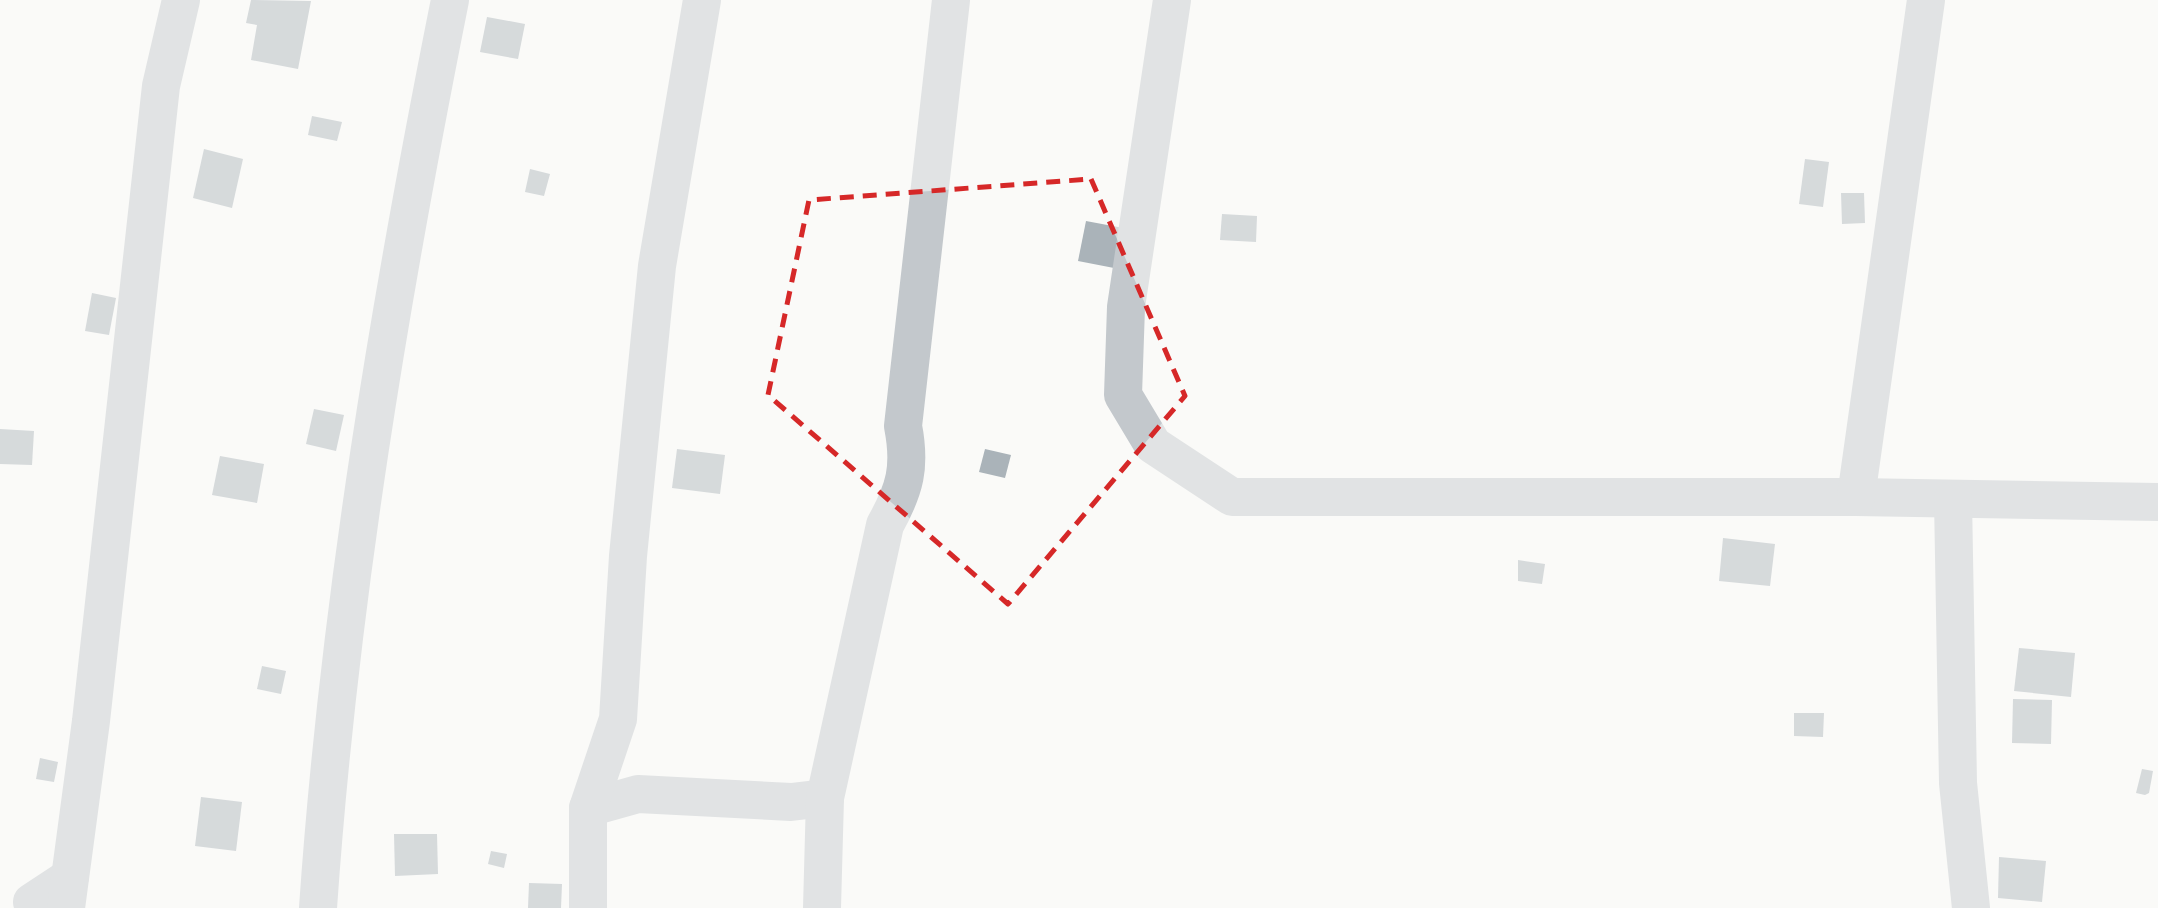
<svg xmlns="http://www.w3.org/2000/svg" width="2158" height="908" viewBox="0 0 2158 908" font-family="'Archivo Narrow',sans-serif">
<rect width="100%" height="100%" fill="#fafaf8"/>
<!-- building -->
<g fill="#aab3b9">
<polygon points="251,0 311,1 298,69 251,60 257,25 246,23"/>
<polygon points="487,17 525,24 518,59 480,52"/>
<polygon points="312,116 342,122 337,141 308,135"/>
<polygon points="204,149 243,159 232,208 193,198"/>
<polygon points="1805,159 1829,162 1823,207 1799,204"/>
<polygon points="530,169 550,174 544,196 525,192"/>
<polygon points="1841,193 1864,193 1865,223 1842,224"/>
<polygon points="1222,214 1257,216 1256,242 1220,240"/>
<polygon points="1086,221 1134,230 1114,268 1078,261"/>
<polygon points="92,293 116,298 109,335 85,331"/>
<polygon points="314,409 344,415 336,451 306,444"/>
<polygon points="0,429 34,431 32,465 0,464"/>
<polygon points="677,449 725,455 720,494 672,488"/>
<polygon points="985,449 1011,455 1005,478 979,472"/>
<polygon points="220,456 264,464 257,503 212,495"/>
<polygon points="1723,538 1775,544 1770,586 1719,581"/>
<polygon points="1518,560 1545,564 1542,584 1518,581"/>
<polygon points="2019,648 2075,653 2071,697 2014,691"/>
<polygon points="262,666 286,671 281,694 257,689"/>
<polygon points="2013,699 2052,700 2051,744 2012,743"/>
<polygon points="1794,713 1824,713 1823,737 1794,736"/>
<polygon points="40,758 58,762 54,782 36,779"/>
<polygon points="2142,769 2153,771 2149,793 2145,795 2136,793"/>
<polygon points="201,797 242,802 236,851 195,846"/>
<polygon points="394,834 437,834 438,874 395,876"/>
<polygon points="491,851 507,854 504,868 488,864"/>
<polygon points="1999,857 2046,861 2042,902 1998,898"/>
<polygon points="529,883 562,884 561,908 528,908"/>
</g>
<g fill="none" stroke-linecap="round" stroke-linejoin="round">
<!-- minor -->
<g stroke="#c3c8cc" stroke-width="38">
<polyline points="1172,0 1126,307 1123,395 1153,445 1232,497 1856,497 2158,502"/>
<polyline points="1856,497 1926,0"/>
<polyline points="1953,499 1958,783 1971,908"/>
<polyline points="588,808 638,794 791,802 825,798"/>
<polyline points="32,902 70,877"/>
<polyline points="66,908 91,721 161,86 181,0"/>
<path d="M318 908C339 603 390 300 450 0"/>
<polyline points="588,908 588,808 618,719 628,556 657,266 702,0"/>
<path d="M822 908 825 798 885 525C905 489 911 467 903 426L951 0"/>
</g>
</g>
<!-- marked area -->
<path d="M0 0H2158V908H0ZM1091 179 1185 396 1008 604 768 395 809 200Z" fill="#fafaf8" fill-opacity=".55" fill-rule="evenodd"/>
<path fill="none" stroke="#d62828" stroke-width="5" stroke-dasharray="14 9" stroke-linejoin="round" d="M1091 179 1185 396 1008 604 768 395 809 200Z"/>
</svg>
